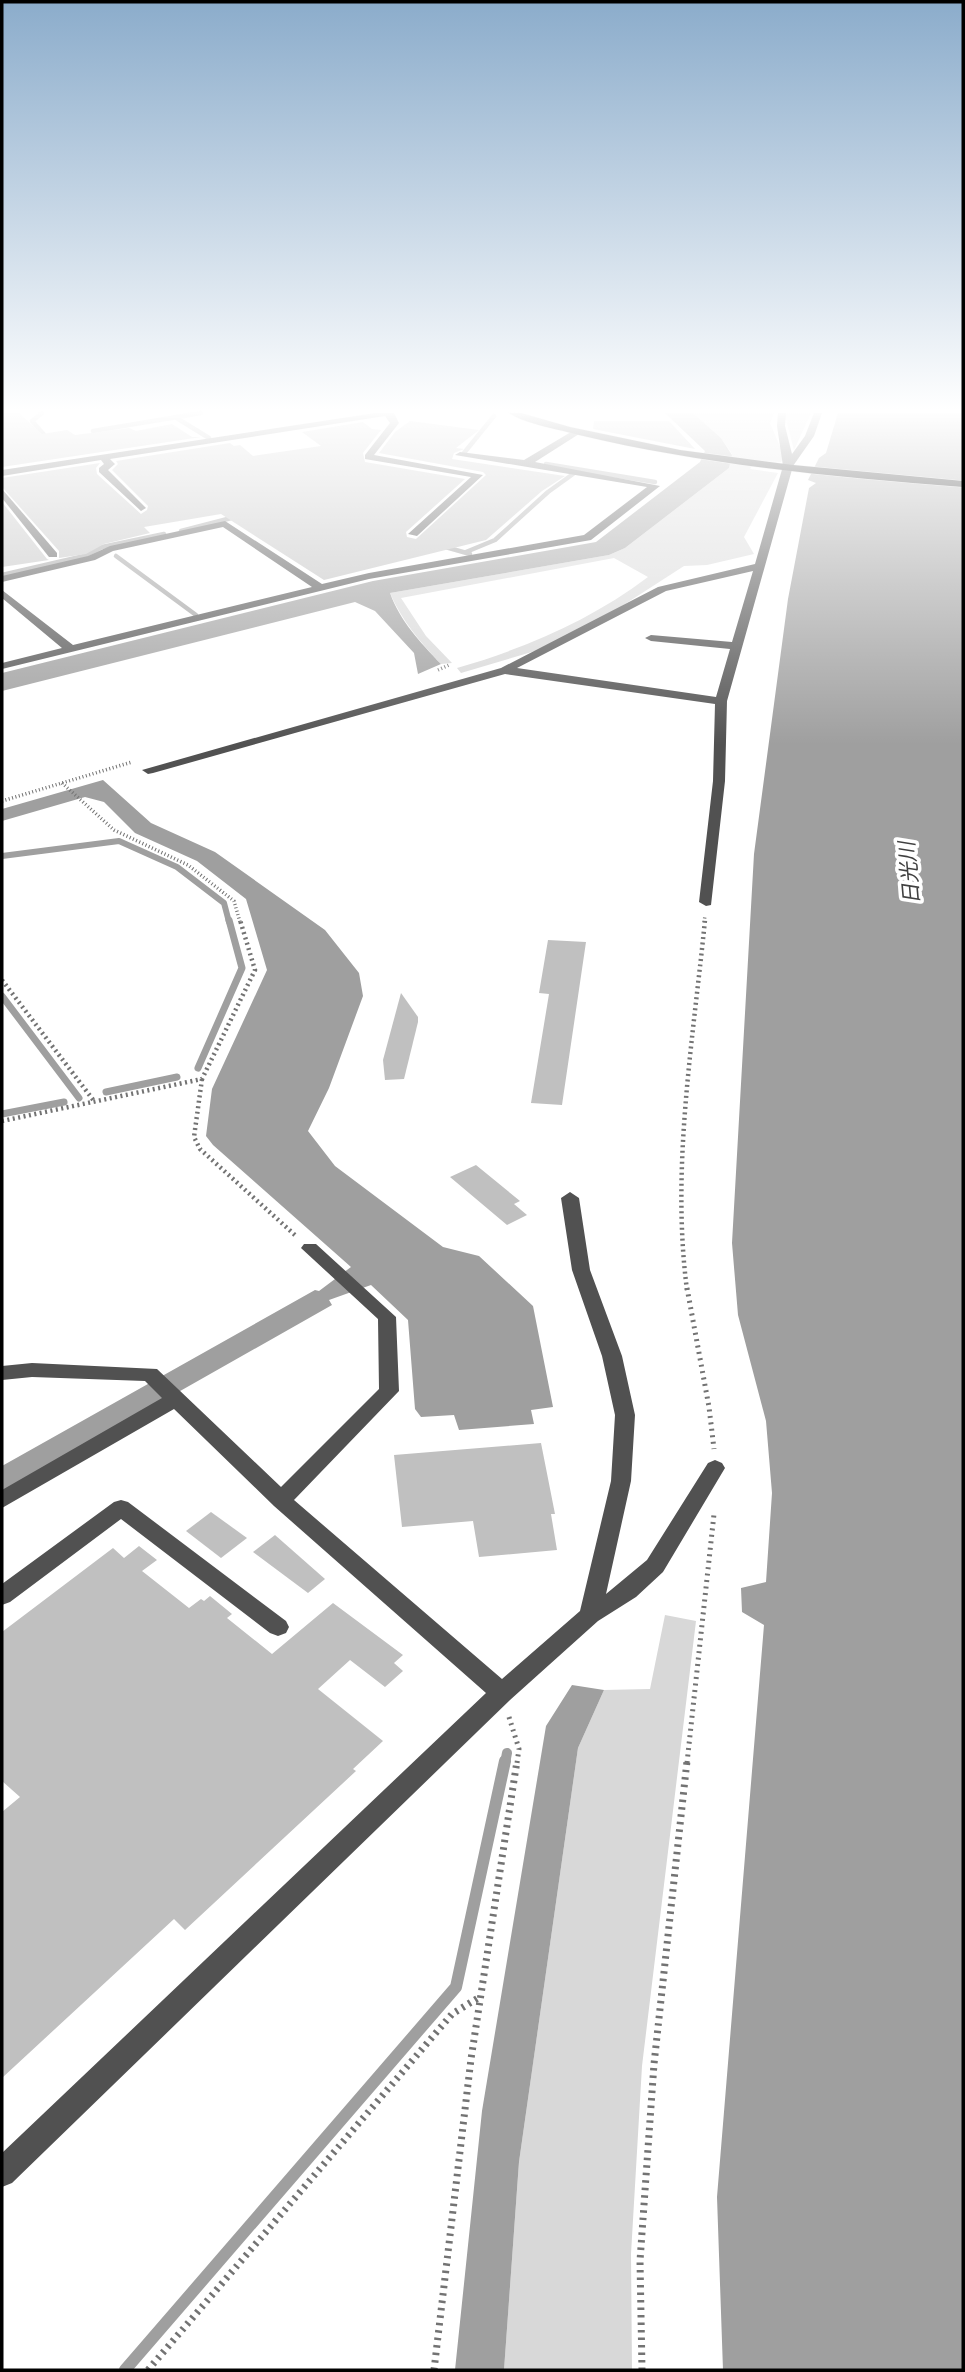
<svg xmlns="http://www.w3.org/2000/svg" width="965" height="2372" viewBox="0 0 965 2372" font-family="Cabin,'Noto Sans JP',sans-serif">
<rect width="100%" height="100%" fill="#fff"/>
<!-- green -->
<g fill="#d8d8d8">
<path d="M693 413H774L770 423 784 456 781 462 755 461 750 469 778 473 744 537 754 554 707 565 684 566 608 615 535 651 461 673 457 668C526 648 591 620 648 577L614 558 401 598 426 636 452 663 441 664C420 642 402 621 390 593L609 555 625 548 729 468 732 454 721 438Z"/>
<polygon points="786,413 811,413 794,450 785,415"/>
<polygon points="665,1615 696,1621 642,2066 631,2254 632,2370 504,2370 519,2162 578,1748 604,1690 650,1689"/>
</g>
<!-- water -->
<g fill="#9f9f9f">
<path d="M665 413H693L721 438 732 455 729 468 625 548 609 555 390 593C400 621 420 642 441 664L418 674 414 653 375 611 355 602 2 691V673L373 581 596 542 700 462 705 451Z"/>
<polygon points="838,413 963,413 963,2370 723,2370 717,2197 764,1625 742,1612 741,1588 766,1582 772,1493 766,1421 738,1315 732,1243 754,854 788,599 809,488 816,483 808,480 819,458 826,453"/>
<polygon points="103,780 151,823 215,852 325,930 359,973 363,996 329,1088 308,1131 335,1166 443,1247 479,1256 533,1306 553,1407 531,1410 534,1424 459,1430 454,1415 421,1417 415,1409 408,1320 371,1285 329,1300 332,1305 2,1492 2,1466 315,1290 319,1291 351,1267 213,1145 206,1136 212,1089 267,970 246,899 197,861 135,833 104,802 85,797 2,821 2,809"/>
<polygon points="572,1685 604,1690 578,1748 519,2162 504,2370 455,2370 482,2111 546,1726"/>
</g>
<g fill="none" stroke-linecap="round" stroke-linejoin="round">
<!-- stream-far4 -->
<g stroke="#9f9f9f" stroke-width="4.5">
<polyline points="42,413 32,421 47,438"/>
<polyline points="175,417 209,438"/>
<polyline points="93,431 201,413"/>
<polyline points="464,453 494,416"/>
<polyline points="546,464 655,482"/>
<polyline points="181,531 239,516"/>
<polyline points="442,546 470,554"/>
<polyline points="466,552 495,540 548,492 573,474"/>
<polyline points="116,556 196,615"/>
<polyline points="2,575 84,556 102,547 164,534"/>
</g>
<!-- stream-far3 -->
<polyline stroke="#9f9f9f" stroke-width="6" points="2,856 119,841 177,867 224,903 229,922"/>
<!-- stream-far2 -->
<g stroke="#9f9f9f" stroke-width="7">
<polyline points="2,996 79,1098"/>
<polyline points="198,1068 242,968 229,920"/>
<polyline points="106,1092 177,1077"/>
<polyline points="2,1114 64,1102"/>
</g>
<!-- stream-far1 -->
<polyline stroke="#9f9f9f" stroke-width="10" points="505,1763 507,1753"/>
<!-- stream -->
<polyline stroke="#9f9f9f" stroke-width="12" points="125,2370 456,1987 505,1761"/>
</g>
<!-- building -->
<g fill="#c0c0c0">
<polygon points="2,413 19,413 42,434 67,430 75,435 129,428 136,431 172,424 192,437 201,437 2,467"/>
<polygon points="410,421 479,430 456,448 464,449 454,453 452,459 565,476 542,491 486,540 324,580 221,514 144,527 150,533 104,544 86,554 59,558 59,551 2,487 2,478 100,463 96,468 97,474 141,514 147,510 148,506 112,470 118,464 116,461 230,443 234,446 240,445 253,456 321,446 302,432 363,422 372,429 381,430 363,453 365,462 465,479 406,532 407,537 416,539 486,475 483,472 379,453 395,432"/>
<polygon points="594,421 669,421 695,449 593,429"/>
<polygon points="2,502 47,559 49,560 2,567"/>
<polygon points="548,940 586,942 562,1105 531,1103 549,994 539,993"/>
<polygon points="401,993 418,1017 418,1022 404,1079 385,1080 383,1060"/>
<polygon points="476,1165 520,1201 514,1204 527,1215 507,1225 450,1177"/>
<polygon points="541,1443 555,1514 551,1514 557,1550 479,1557 473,1521 402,1527 394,1455"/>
<polygon points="211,1512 247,1538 221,1558 186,1531"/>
<polygon points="275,1535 325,1579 308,1593 253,1552"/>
<polygon points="139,1546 157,1560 142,1571 189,1608 201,1599 204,1601 210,1596 232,1614 227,1618 272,1654 333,1603 403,1655 394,1663 403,1671 385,1687 350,1660 318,1689 383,1741 353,1769 356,1771 185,1930 174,1919 2,2078 2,1812 20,1797 2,1781 2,1632 113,1548 124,1558"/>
</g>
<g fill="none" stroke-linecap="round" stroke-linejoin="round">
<defs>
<path id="major" d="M509 413H521L570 427 680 450 793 465 963 481V487C834 477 705 465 579 435 561 430 522 423 509 413Z"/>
</defs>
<!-- major casing -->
<use href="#major" stroke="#dbdbdb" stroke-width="1"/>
<!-- path-far3 -->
<g stroke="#737373" stroke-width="3.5" stroke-dasharray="1 2.5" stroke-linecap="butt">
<polyline points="438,670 449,665"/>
<polyline points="62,783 114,830 188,865 234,901 240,922"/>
<polyline points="2,801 132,762"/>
<polyline points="704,922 705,916"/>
</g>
<!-- path-far2 -->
<g stroke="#737373" stroke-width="4.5" stroke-dasharray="2 3.5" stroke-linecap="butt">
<polyline points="2,980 94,1101"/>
<polyline points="202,1079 194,1137 200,1149 296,1236"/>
<polyline points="2,1121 202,1079 255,970 240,920"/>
<path d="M687 1290C671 1168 693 1041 705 920"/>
</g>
<!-- path-far1 -->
<g stroke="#737373" stroke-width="5" stroke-dasharray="2 4.5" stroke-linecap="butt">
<polyline points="687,1288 709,1407 714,1449"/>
<polyline points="509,1717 519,1749 517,1763"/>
<polyline points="687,1763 714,1514"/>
</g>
<!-- path -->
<g stroke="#737373" stroke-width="7" stroke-dasharray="2.5 5" stroke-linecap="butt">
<polyline points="148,2370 452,2014 478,1998"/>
<polyline points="434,2370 471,2059 517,1761"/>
<polyline points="642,2370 640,2261 654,2064 687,1761"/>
</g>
<!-- minor -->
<g fill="#515151" fill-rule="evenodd">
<polygon points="375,413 394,413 399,423 374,455 483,475 417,536 408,534 471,477 365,459 365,455 390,423 385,416 110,459 115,464 108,470 146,508 141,511 99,472 99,468 104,464 101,460 2,476 2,470"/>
<path d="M778 413H786L785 426 792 454 805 436 814 413H822L814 436 793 466 727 701 725 781 711 905 706 906 699 902 713 781 715 704 505 674 153 773 148 774 142 770 501 668 658 587 755 564 783 466 777 426ZM753 571 732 642 651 635 645 638 651 641 730 649 716 697 517 668 666 591Z"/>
<polygon points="576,429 580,432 579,434 535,462 660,486 591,540 369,579 2,669 2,663 62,648 2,598 2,590 73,645 312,587 223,527 113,551 95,560 2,582 2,576 88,556 110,546 225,521 322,584 369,573 584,535 647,487 455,455 460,452 524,460"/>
<polygon points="2,489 57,553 57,557 49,557 2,498"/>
<polygon points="570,1192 579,1198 590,1270 622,1356 635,1415 631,1481 606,1594 647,1560 708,1463 715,1460 722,1463 725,1468 722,1473 663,1572 636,1597 598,1621 510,1700 12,2183 2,2187 2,2153 486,1693 274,1506 174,1409 2,1508 2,1490 162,1398 145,1381 32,1377 2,1380 2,1366 32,1363 157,1369 281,1487 379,1389 378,1319 301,1248 304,1244 316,1244 396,1317 399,1391 294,1500 502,1679 580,1611 611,1481 615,1415 602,1356 572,1270 561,1198"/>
<polygon points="121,1500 128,1502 286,1621 289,1627 286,1633 278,1636 270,1633 121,1519 10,1602 2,1605 2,1584 114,1502"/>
</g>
<!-- major -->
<use href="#major" fill="#000" fill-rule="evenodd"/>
</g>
<!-- sky -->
<linearGradient id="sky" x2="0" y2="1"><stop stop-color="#8baccb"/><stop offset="0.55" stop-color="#fff"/><stop offset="1" stop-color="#fff" stop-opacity="0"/></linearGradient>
<rect width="965" height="745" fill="url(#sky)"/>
<g text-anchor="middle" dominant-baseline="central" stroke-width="7" stroke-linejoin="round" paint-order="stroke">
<!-- far-water labels -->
<g font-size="21" font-style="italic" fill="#404040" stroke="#fff">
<text transform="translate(909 873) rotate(-95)">日光川</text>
</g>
</g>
<!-- border -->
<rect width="965" height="2372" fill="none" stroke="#000000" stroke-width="7"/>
</svg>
